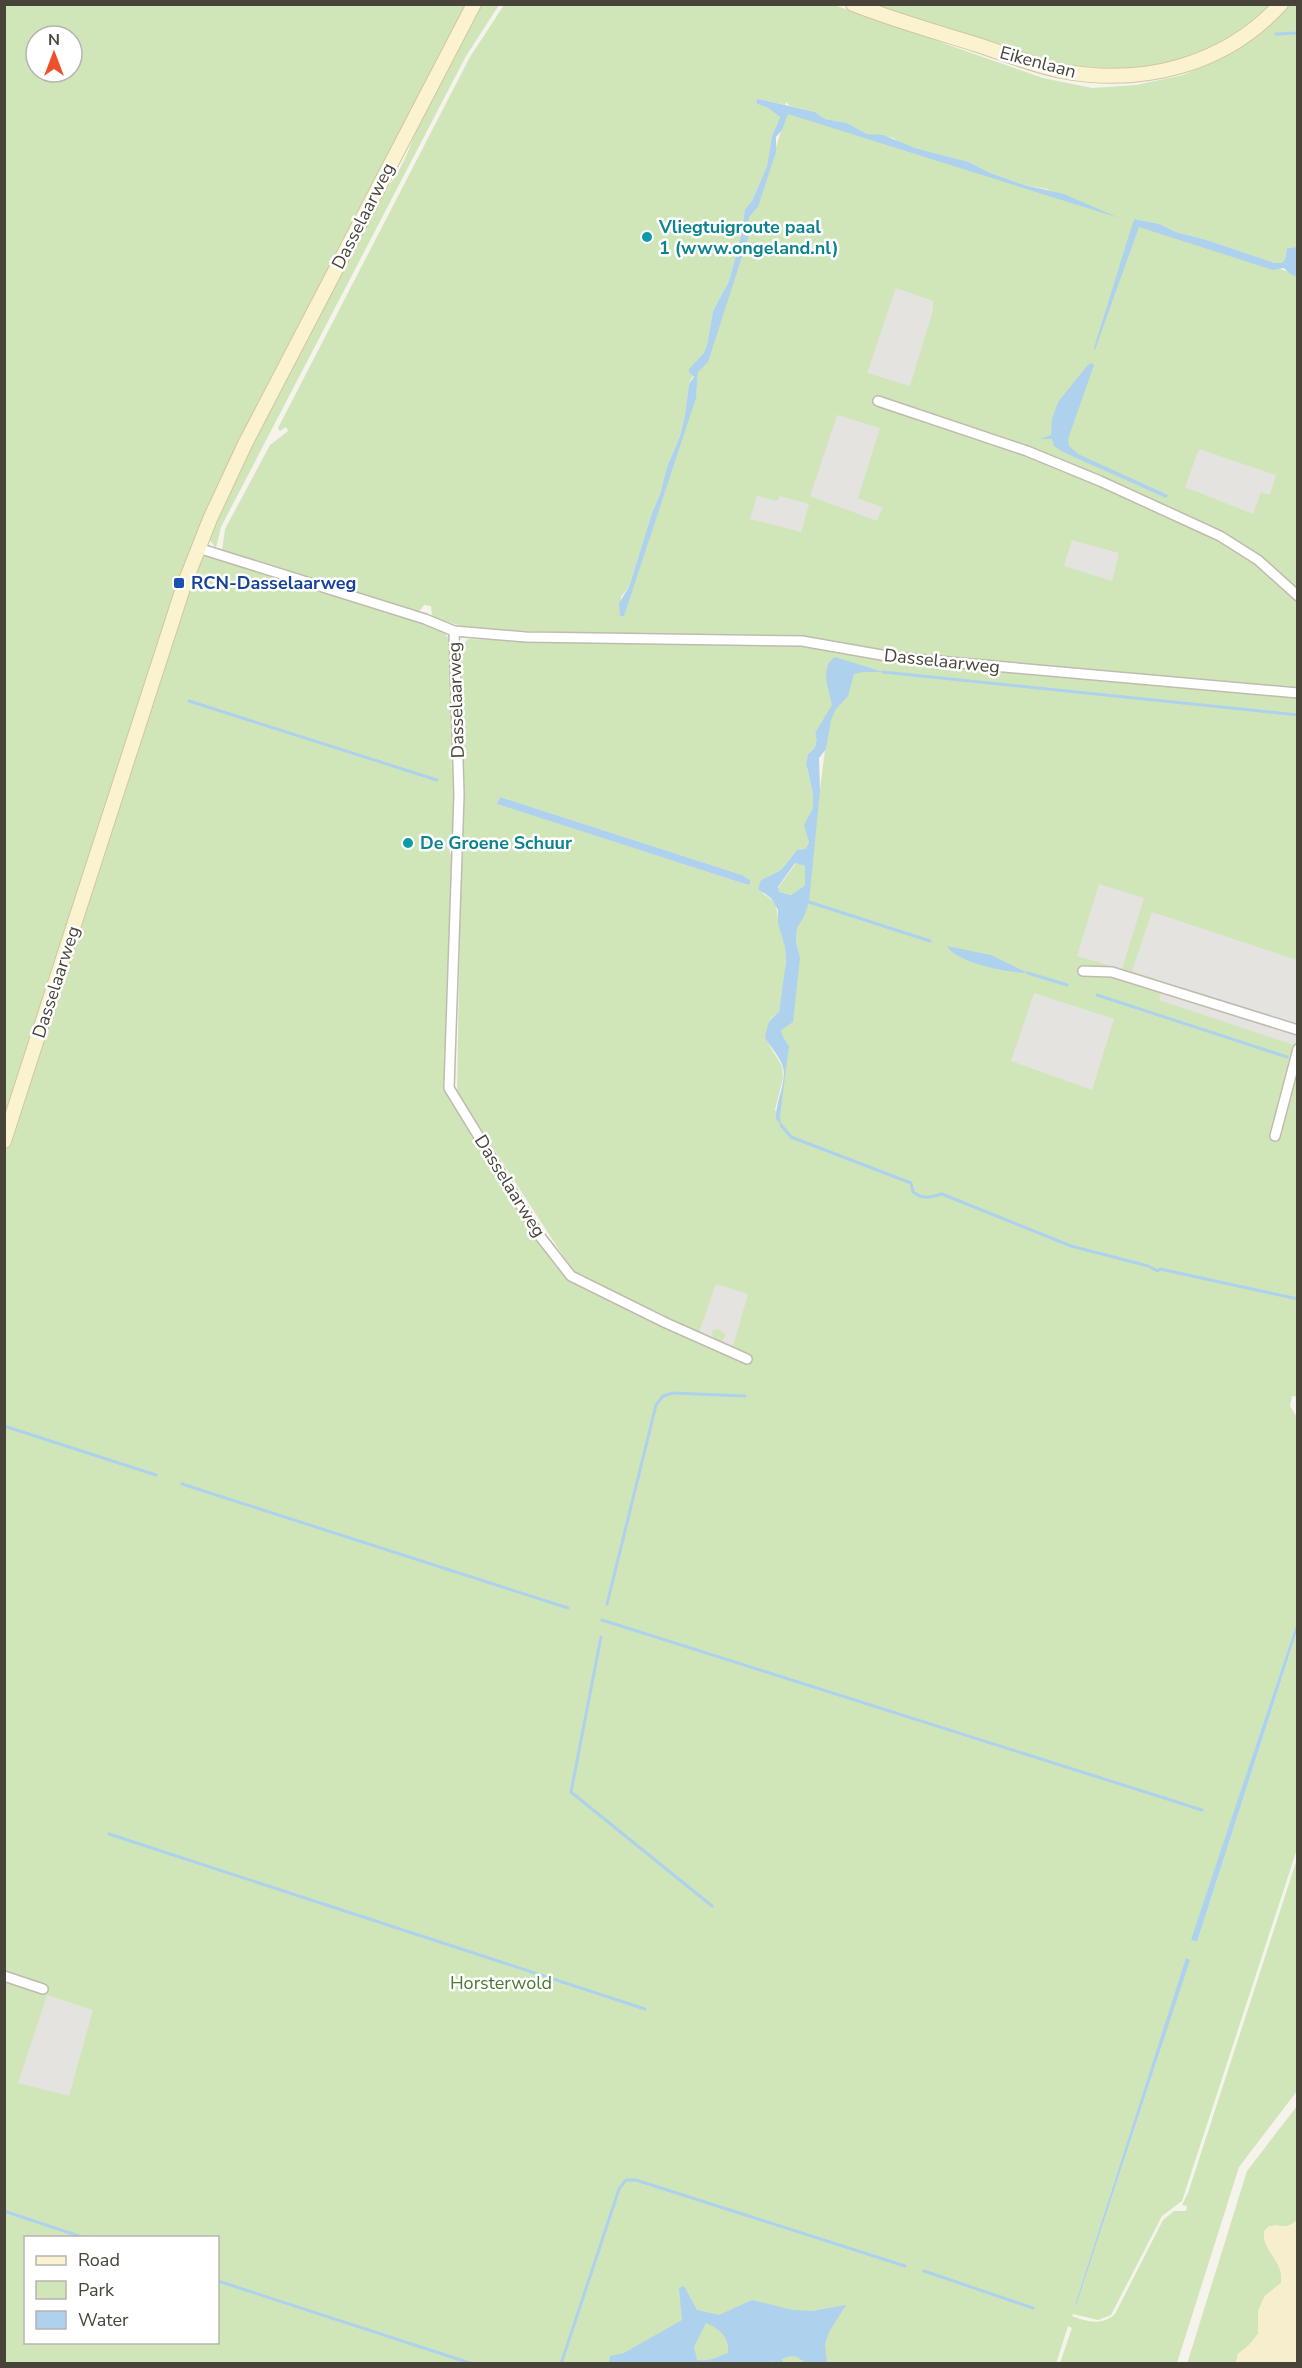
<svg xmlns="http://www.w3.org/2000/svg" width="1302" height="2368" viewBox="0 0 1302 2368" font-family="'Nunito Sans',sans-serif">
<rect width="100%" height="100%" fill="#f5f3ec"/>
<!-- green -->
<g fill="#d0e6b8" fill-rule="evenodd">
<path d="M4 5H467L213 497 206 553 428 625 444 632 451 642 455 742 454 830 451 833 450 853 454 859 448 1094 470 1132 550 1253 577 1281 661 1326 664 1315 574 1273 457 1092 462 815 458 651 468 639 615 643 618 634 471 629 432 617 431 606 424 605 418 613 222 551 225 529 270 445 288 431 286 427 280 431 278 428 470 57 504 5H834L1043 78 1092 88 1136 85 1183 75 1224 57 1244 45 1277 18 1288 5H1297V247L1287 248 1285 259 1282 263H1275L1207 240 1176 232 1160 224 1134 219 1133 221 1298 275V1397L1292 1396 1290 1406 1298 1419 1297 1622 1192 1940 1197 1942 1297 1631V1849L1182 2201 1162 2216 1111 2315 1098 2320 1073 2314 1072 2316C1087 2322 1102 2326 1115 2314L1163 2220 1174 2211H1186L1187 2206 1182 2205 1188 2193 1297 1859V2091L1239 2167 1177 2363H1060L1072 2328 1068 2326 1056 2364 5 2363ZM36 36H72V72H36ZM759 99 785 105 786 102 790 106 815 112 825 119 847 123 867 134 894 138 897 142 915 148 969 162 988 172 1024 185 1046 189 1095 208 788 110 756 209 749 217 748 230 702 366 698 372 696 395 620 616 621 597 629 587 652 513 660 494 667 467 680 436 685 415 689 384 693 376 689 372 703 354 707 345 713 311 729 281 740 240 745 209 752 201 767 166 772 136 780 117 768 108 757 104 756 100ZM829 718 804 917 797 928 796 942 799 955 787 1024 781 1030 782 1037 788 1044 779 1117 775 1110 783 1078 782 1066 765 1038 771 1018 779 1012C782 991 788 968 785 947 784 939 780 932 779 924 776 909 779 902 763 894L761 880 781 870 797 850 805 849 809 843 805 825 813 808V794L806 763 808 754C816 747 818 743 815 733ZM500 797 742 875 750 880V884L748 885 498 804ZM1158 2047 1161 2048 1076 2306 1075 2305ZM26 2238H218V2342H26Z"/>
<path d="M479 5H499L466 56 221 527 216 548 209 539 213 522 376 201C397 180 413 147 418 119Z"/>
<polygon points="869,5 1273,5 1265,13 1206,54 1158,72 1079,74"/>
<polygon points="796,863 805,866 805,885 791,895 778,892 778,888"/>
<path d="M1297 2106V2220C1290 2227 1285 2227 1274 2225L1264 2232C1263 2253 1285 2262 1281 2283L1265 2296 1258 2311V2334L1249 2345 1238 2354 1236 2363 1187 2364 1247 2171Z"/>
</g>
<!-- sand -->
<path fill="#f6eecc" d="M1297 2220V2363H1236L1238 2354 1249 2345 1258 2334V2311L1265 2296 1281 2283C1285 2262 1263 2253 1264 2231L1269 2226H1291Z"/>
<!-- parking -->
<g fill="#e4e3e0">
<polygon points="896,288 933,301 933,310 910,386 867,373"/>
<polygon points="837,415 880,428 858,498 883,508 877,521 810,496"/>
<polygon points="1199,449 1276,475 1270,495 1261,492 1253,514 1185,487"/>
<polygon points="757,496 777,501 780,496 809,504 801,532 750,519"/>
<polygon points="1072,540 1119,553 1112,581 1064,566"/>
<polygon points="1099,884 1144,898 1122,969 1077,956"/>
<polygon points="1152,912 1297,960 1298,1035 1294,1045 1159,1000 1164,982 1132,971"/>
<polygon points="1034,993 1114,1019 1092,1090 1011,1061"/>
<polygon points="716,1284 748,1294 733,1346 722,1343 725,1334 718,1329 712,1331 713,1339 699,1332"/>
<polygon points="47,1995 93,2010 69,2096 18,2083"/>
</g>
<!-- water -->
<g fill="#aed1ed" fill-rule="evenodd">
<polygon points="759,99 815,112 825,119 847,123 867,134 883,135 915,148 969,162 988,172 1024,185 1064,194 1119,218 788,114 782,130 776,137 776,152 758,207 749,217 749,235 708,362 698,372 696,398 624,616 620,616 619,603 629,587 652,513 660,494 667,467 680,436 685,415 689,384 694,377 689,372 689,369 703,354 707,345 713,311 729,281 740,240 745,209 752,201 767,166 772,136 780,117 768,108 757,104 756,100"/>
<polygon points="1134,219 1160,224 1176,232 1207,240 1275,263 1282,263 1285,259 1287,248 1297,247 1297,277 1290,274 1284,268 1273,270 1139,227 1095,350 1094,348"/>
<polygon points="1091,363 1094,365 1068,439 1069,446 1078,454 1168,495 1166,498 1063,452 1054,446 1052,439 1040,439 1051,435 1052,419 1058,402 1087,366"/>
<path d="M835 657 883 672H863L854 674 848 696 836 709 831 720 826 749 819 758 820 791 809 902 804 917 797 928 796 942 800 958 793 1022 781 1030 783 1037 789 1046 780 1116 781 1125 776 1119C775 1102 787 1083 783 1067 780 1057 770 1046 765 1038 767 1025 769 1019 779 1012L786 962 785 947 778 923V910L771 898 758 889 761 880 781 870 797 850 805 849 809 843 804 825 813 808V794L806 763 808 754C816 748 818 743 815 733L832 705C829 690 819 667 835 657ZM795 863 805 866V885L791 895 779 892 778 887Z"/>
<polygon points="500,797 742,875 750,880 750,884 748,885 497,804"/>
<path d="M947 946 991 955 1028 973C1009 973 956 963 947 946Z"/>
<polygon points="1297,1622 1297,1631 1197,1942 1191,1940"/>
<polygon points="1186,1958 1190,1960 1076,2306 1075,2305"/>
<path d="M684 2286 697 2310 719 2315 752 2300 793 2310 812 2311 846 2305 829 2332 825 2344 827 2363C822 2363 816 2364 811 2364 797 2361 799 2351 782 2359L783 2364 775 2363 771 2361V2364L609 2363 610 2356 624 2353 682 2320 679 2288ZM706 2323C719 2328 730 2338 728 2353 717 2357 709 2362 697 2360L694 2347Z"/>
</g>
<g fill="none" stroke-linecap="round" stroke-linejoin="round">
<!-- stream -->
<g stroke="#aed1ed" stroke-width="3">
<polyline points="1276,34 1298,33"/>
<polyline points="883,672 1298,715"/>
<polyline points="189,701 437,780"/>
<polyline points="809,902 930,941"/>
<polyline points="1028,973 1067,985"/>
<polyline points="1097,995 1287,1057"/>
<path d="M781 1125 791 1137 911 1183 913 1192C924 1200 930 1197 942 1194L1071 1246 1148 1266 1158 1271 1160 1269 1298 1299"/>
<polyline points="4,1426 156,1475"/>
<polyline points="182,1484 568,1608"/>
<polyline points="607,1604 656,1405 663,1396 673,1393 745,1396"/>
<polyline points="602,1620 1202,1810"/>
<polyline points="601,1637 571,1792 712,1906"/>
<polyline points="109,1834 645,2009"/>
<polyline points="4,2211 85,2238"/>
<polyline points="924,2271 1033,2308"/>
<polyline points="218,2281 473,2364"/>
<polyline points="561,2364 619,2189 626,2180 636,2180 905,2266"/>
</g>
<defs>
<g id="street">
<polyline points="878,401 1027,451 1100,481 1220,536 1258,560 1298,596"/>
<polyline points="198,548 425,619 454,631 526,637 802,641 893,657 1298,693"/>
<polyline points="454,631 459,795 449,1088 539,1235 571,1276 666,1323 747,1359"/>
<polyline points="1083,971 1112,972 1298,1030"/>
<polyline points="1275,1136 1298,1049"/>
<polyline points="4,1976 43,1989"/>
</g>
<g id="secondary">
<path d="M853 4C894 20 936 32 978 45 1005 54 1033 65 1061 71 1142 86 1224 66 1281 4"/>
<polyline points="4,1141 184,585 210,519 245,444 474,4"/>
</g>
</defs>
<!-- street casing -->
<use href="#street" stroke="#c0bbaf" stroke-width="12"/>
<!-- secondary casing -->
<use href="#secondary" stroke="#d1c69f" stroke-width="16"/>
<!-- street -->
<use href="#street" stroke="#fff" stroke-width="9"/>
<!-- secondary -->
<use href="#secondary" stroke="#fbf2d0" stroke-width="14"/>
</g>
<!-- markers -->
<g fill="#0f9aa8" stroke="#fff" stroke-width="2">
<circle cx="647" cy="237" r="6"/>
<circle cx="408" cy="843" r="6"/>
</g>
<rect fill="#1a4fb4" stroke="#fff" stroke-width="2" x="173" y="577" width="12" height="12" rx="3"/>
<g text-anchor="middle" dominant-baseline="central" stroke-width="5" stroke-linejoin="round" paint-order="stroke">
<!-- street labels -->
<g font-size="18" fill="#49443a" stroke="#fff">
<text transform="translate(1038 62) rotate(15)">Eikenlaan</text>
<text transform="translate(363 216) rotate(-63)">Dasselaarweg</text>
<text transform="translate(942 661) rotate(6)">Dasselaarweg</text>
<text transform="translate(456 700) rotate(-92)">Dasselaarweg</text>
<text transform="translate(56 982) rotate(-72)">Dasselaarweg</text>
<text transform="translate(510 1186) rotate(58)">Dasselaarweg</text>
</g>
<!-- culture labels -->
<g font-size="18" font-weight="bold" fill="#0d838f" stroke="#fff" text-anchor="start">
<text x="659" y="227">Vliegtuigroute paal<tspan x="659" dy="21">1 (www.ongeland.nl)</tspan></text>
<text x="420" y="843">De Groene Schuur</text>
</g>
<!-- transit labels -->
<g font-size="18" font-weight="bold" fill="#164399" stroke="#fff" text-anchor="start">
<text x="191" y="583">RCN-Dasselaarweg</text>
</g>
<!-- park labels -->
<g font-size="18" fill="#497930" stroke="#fff">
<text x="501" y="1983">Horsterwold</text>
</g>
</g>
<!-- border -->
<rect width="1302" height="2368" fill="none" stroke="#49443a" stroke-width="12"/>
<!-- legend -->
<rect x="24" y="2236" width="195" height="108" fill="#ffffff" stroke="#b6b4b0" stroke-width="1.5"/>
<rect x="36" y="2256" width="30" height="9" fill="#fbf2d0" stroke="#b6b4b0" stroke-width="1.5"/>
<text x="78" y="2266" font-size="18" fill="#49443a">Road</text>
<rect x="36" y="2281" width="30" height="18" fill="#d0e6b8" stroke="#b6b4b0" stroke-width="1.5"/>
<text x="78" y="2296" font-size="18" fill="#49443a">Park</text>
<rect x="36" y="2311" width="30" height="18" fill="#aed1ed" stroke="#b6b4b0" stroke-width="1.5"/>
<text x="78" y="2326" font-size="18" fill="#49443a">Water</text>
<!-- north arrow -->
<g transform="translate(54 54)"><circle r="28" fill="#ffffff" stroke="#b6b4b0" stroke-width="1.5"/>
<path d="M0-4.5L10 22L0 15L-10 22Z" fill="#ec502c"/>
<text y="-9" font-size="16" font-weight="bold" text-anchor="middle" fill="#49443a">N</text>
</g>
</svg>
